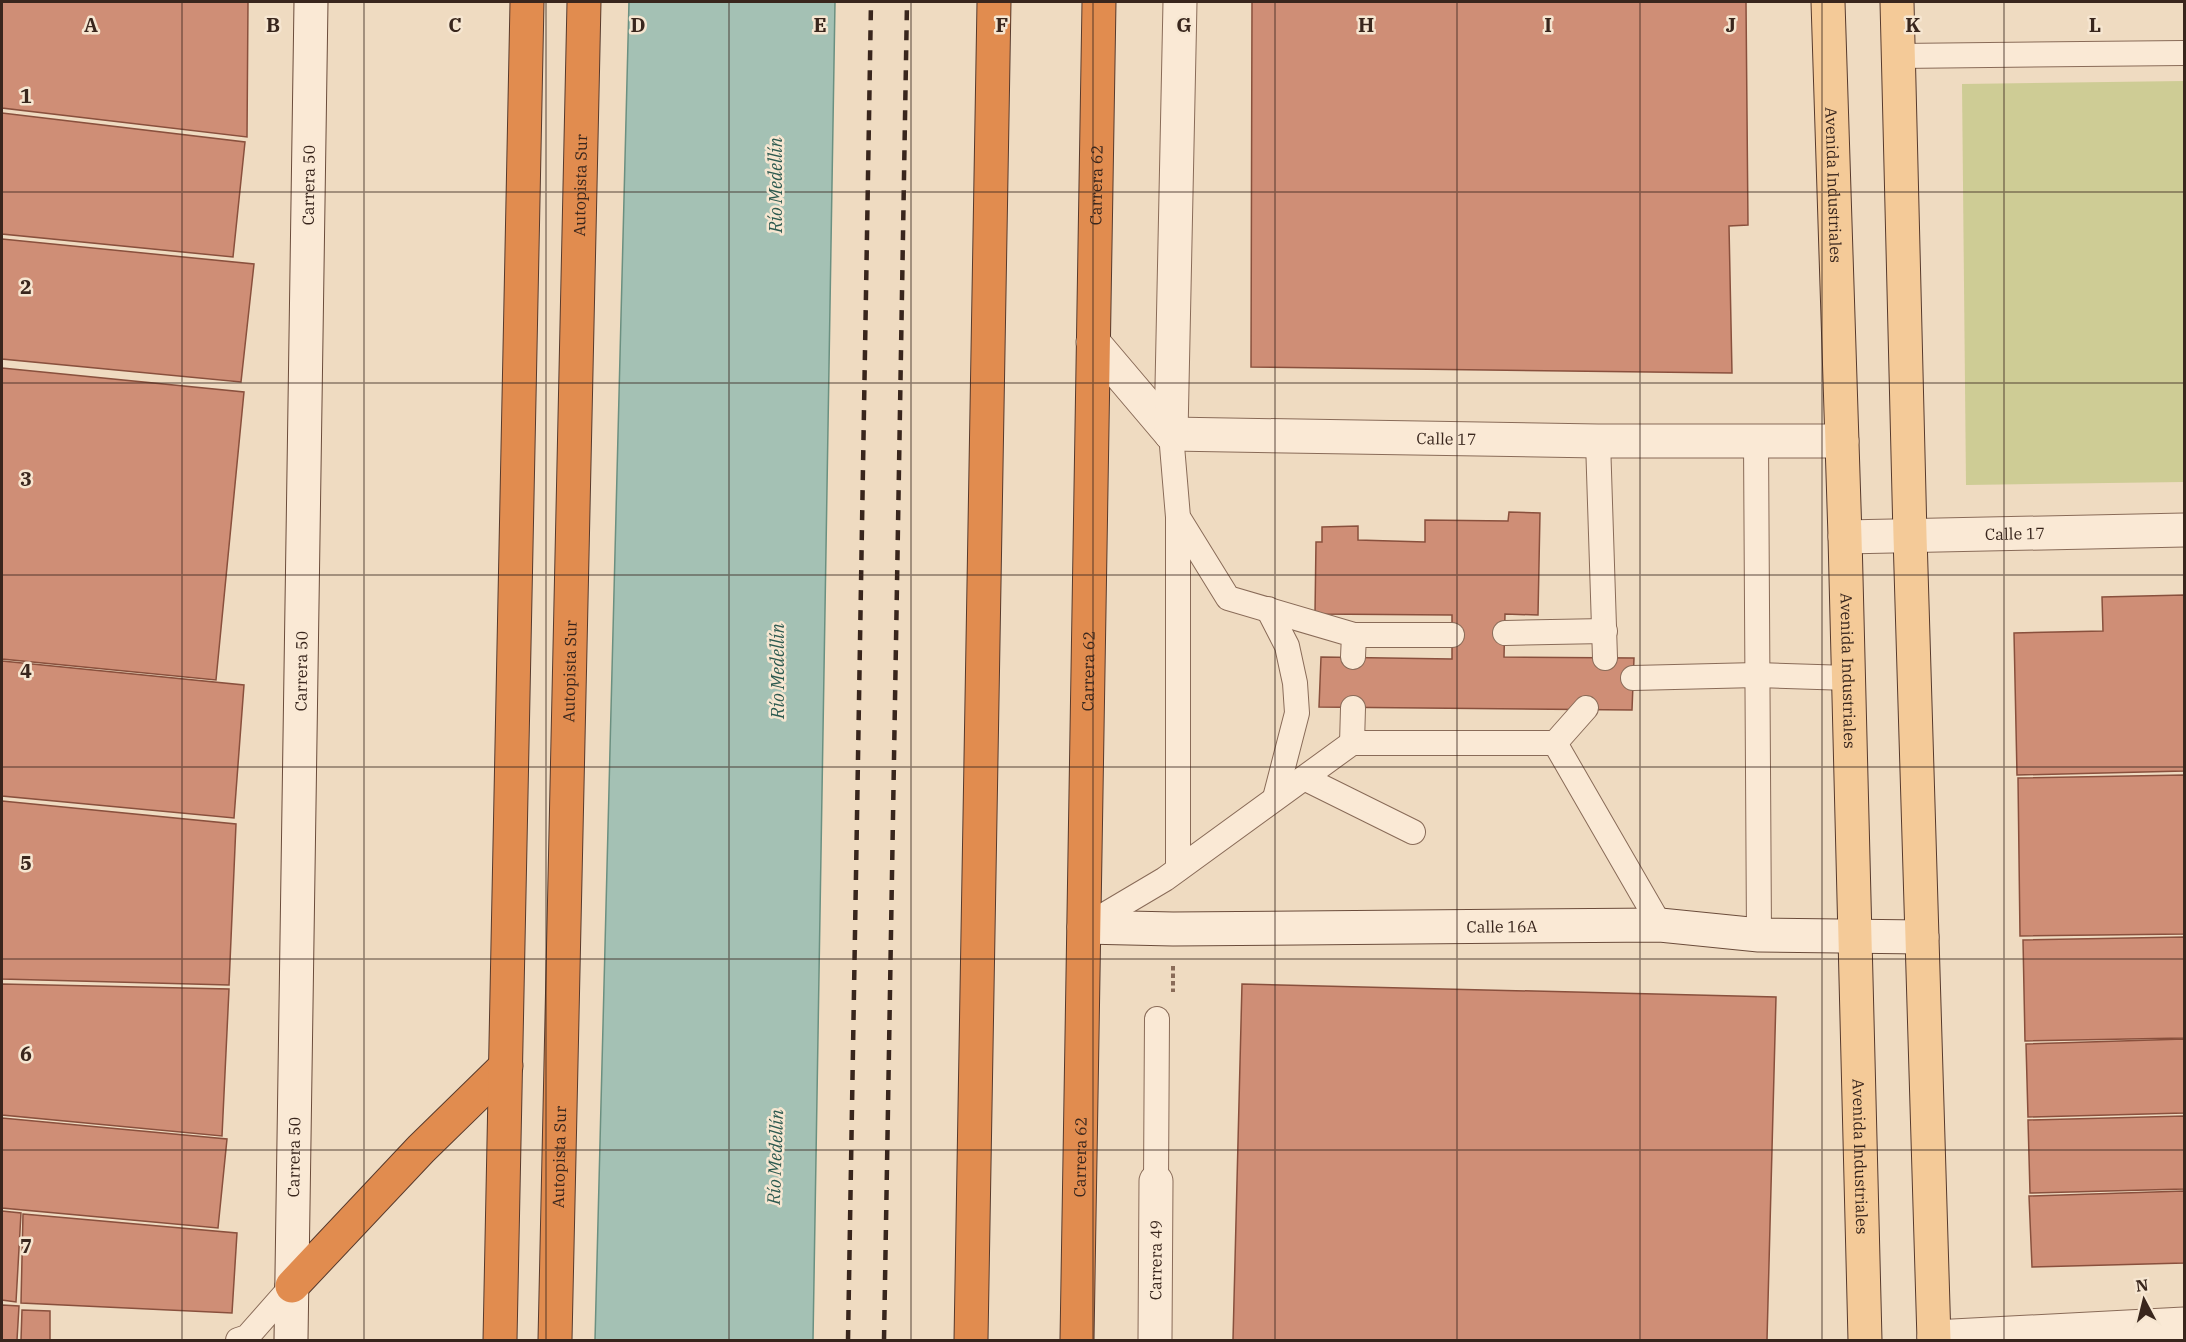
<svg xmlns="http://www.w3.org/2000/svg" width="2186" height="1342" viewBox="0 0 2186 1342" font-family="'IBM Plex Serif',serif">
<rect width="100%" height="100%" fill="#efdbc1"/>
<!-- green -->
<polygon fill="#cecc95" points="2184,81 2184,482 1966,485 1962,84"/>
<!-- water -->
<polygon fill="#a4c1b4" stroke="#6b9081" stroke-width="1.5" points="629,2 835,2 813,1340 595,1340"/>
<!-- building -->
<g fill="#cf8e76" stroke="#89503d" stroke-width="1.5">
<polygon points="2,2 248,2 247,137 2,108"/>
<polygon points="1252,2 1746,2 1748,225 1729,226 1732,373 1251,367"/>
<polygon points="2,113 245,142 233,257 2,234"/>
<polygon points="2,239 254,264 241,382 2,359"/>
<polygon points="2,368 244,392 216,680 2,659"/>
<polygon points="1509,512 1540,513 1538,615 1505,614 1504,657 1634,658 1632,710 1319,707 1321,657 1452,659 1452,615 1315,614 1316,542 1322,542 1322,527 1358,526 1358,540 1425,542 1425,520 1508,521"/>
<polygon points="2184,595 2184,771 2017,775 2014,633 2103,631 2102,597"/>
<polygon points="2,661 244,685 234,818 2,796"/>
<polygon points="2184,775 2184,934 2020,936 2018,778"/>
<polygon points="2,801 236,824 229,985 2,979"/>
<polygon points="2184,937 2184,1038 2025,1041 2023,940"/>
<polygon points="2,984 229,989 222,1136 2,1115"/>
<polygon points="1242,984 1776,997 1767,1340 1233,1340"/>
<polygon points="2184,1039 2184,1113 2028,1117 2026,1044"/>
<polygon points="2184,1116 2184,1189 2030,1193 2028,1120"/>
<polygon points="2,1118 227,1139 218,1228 2,1208"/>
<polygon points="2184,1191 2184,1263 2032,1267 2029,1196"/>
<polygon points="2,1211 21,1213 16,1302 2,1300"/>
<polygon points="23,1214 237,1233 232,1313 21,1303"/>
<polygon points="2,1305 19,1306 17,1340 2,1340"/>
<polygon points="22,1310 50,1311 50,1340 21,1340"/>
</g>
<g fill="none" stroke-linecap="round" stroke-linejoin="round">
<defs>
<g id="lane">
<polyline points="1899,56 2184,53"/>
<polyline points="1171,434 1178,517 1228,598 1354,635 1353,657"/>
<polyline points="1598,441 1605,658"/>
<polyline points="1756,441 1759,935"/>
<polyline points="1268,609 1287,646 1295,683 1297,713 1275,798"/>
<polyline points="1505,633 1605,631"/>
<polyline points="1354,635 1452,635"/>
<polyline points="1633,678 1757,675 1849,678"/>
<polyline points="1352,743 1353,708"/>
<polyline points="1555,743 1660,925"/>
<polyline points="1304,778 1413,832"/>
<polyline points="1178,869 1178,517"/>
<polyline points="1084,927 1165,879 1352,743 1555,743 1586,708"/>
<polyline points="1156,1181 1157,1019"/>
<polyline points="238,1340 247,1337 292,1286"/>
</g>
<g id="street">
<path id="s1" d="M1093 342 1171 434 1598 441H1842"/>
<polyline points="1171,434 1180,2"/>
<path id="s2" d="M1845 537 2184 530"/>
<polyline points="1934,1337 2184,1324"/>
<path id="s3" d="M1155 1340 1156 1181"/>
</g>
<g id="secondary">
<path id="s4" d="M1084 927 1173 929 1660 925 1759 935 1922 937"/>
<path id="s5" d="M291 1340 311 2"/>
</g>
<g id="primary">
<path id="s6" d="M1828 2 1845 537 1865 1340"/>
<polyline points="1897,2 1910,536 1934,1340"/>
</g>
<g id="highway">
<polyline points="292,1286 421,1149 506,1066"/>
<polyline points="500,1340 527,2"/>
<path id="s7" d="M555 1340 584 2"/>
<polyline points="971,1340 994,2"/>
<path id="s8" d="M1077 1340 1099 2"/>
</g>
</defs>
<!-- lane casing -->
<use href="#lane" stroke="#896b58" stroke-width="26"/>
<!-- street casing -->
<use href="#street" stroke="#896b58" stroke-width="35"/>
<!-- secondary casing -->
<use href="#secondary" stroke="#6b4c3b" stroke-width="35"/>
<!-- primary casing -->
<use href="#primary" stroke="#573a2d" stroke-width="35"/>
<!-- highway casing -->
<use href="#highway" stroke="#573a2d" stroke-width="35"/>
<!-- path -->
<polyline stroke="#896b58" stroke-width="4" stroke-dasharray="4.5 3" stroke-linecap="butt" points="1173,966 1173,992"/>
<!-- lane -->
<use href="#lane" stroke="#fae9d5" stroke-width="24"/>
<!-- street -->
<use href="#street" stroke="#fae9d5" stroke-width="33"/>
<!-- secondary -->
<use href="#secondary" stroke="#fae9d5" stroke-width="33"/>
<!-- primary -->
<use href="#primary" stroke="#f4ca98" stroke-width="33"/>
<!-- highway -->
<use href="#highway" stroke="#e18c4f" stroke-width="33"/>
<!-- rail -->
<g stroke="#39261d" stroke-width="4.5" stroke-dasharray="10 10" stroke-linecap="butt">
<polyline points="848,1340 871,2"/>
<polyline points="884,1340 907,2"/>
</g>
</g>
<!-- grid -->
<path fill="none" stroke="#39261d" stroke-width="1.5" stroke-opacity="0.55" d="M182 2V1340M364 2V1340M546 2V1340M729 2V1340M911 2V1340M1093 2V1340M1275 2V1340M1457 2V1340M1640 2V1340M1822 2V1340M2004 2V1340M2 192H2184M2 383H2184M2 575H2184M2 767H2184M2 959H2184M2 1150H2184"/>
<g text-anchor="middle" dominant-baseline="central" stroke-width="5" stroke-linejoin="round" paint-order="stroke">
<!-- street labels -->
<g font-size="16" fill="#39261d" stroke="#f6e6d1">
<text stroke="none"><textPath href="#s5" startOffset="1155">Carrera 50</textPath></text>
<text stroke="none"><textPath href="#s7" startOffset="1155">Autopista Sur</textPath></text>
<text stroke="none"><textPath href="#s8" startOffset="1155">Carrera 62</textPath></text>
<text stroke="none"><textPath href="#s6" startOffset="183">Avenida Industriales</textPath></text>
<text stroke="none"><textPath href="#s1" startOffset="396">Calle 17</textPath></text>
<text stroke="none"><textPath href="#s2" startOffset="170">Calle 17</textPath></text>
<text stroke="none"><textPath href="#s5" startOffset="669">Carrera 50</textPath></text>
<text stroke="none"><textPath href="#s7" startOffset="669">Autopista Sur</textPath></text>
<text stroke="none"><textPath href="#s8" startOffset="669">Carrera 62</textPath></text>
<text stroke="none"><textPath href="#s6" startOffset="669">Avenida Industriales</textPath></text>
<text stroke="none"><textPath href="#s4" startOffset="418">Calle 16A</textPath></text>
<text stroke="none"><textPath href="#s5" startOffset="183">Carrera 50</textPath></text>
<text stroke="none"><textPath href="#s7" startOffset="183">Autopista Sur</textPath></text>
<text stroke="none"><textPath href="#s8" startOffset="183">Carrera 62</textPath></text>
<text stroke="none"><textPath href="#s6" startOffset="1155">Avenida Industriales</textPath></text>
<text stroke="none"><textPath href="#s3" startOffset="80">Carrera 49</textPath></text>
</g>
<!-- water labels -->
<g font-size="18" font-style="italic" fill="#2c594f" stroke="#f6e6d1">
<text transform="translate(775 185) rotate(-90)">Río Medellín</text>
<text transform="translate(777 671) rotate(-90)">Río Medellín</text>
<text transform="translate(775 1157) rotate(-88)">Río Medellín</text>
</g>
</g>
<g font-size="20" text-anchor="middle" font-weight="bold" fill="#39261d" stroke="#f6e6d1" stroke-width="5" stroke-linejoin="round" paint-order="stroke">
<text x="91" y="32">A</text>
<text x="273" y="32">B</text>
<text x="455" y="32">C</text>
<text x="638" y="32">D</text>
<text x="820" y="32">E</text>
<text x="1002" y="32">F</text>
<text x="1184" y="32">G</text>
<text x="1366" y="32">H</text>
<text x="1548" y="32">I</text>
<text x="1731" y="32">J</text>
<text x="1913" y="32">K</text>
<text x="2095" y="32">L</text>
<text x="26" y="103">1</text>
<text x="26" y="294">2</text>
<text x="26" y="486">3</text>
<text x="26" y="678">4</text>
<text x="26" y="870">5</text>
<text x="26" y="1061">6</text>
<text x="26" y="1253">7</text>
</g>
<!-- border -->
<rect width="2186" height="1342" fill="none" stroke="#39261d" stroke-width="6"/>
<!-- north arrow -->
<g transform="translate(2144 1300) rotate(353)" stroke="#f6e6d1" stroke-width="4.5" paint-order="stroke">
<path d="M0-4.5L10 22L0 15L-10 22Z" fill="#39261d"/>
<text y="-9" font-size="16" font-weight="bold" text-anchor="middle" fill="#39261d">N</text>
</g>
</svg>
